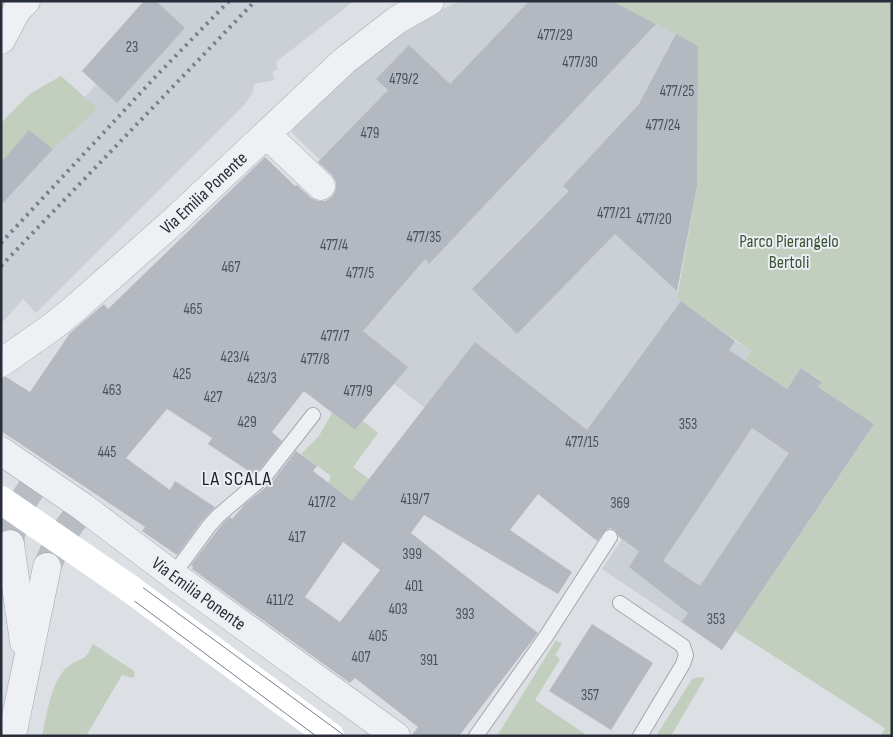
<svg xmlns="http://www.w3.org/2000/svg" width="893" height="737" viewBox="0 0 893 737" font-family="'Sofia Sans Condensed',sans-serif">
<rect width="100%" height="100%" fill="#dce0e5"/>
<!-- built -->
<g fill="#cbcfd6">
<polygon points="144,1 354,1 276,62 278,69 272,72 275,80 254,84 253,92 245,104 36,313 23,299 1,324 1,124 5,119 30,94 61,76 85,97 96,84 82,71"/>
<polygon points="459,1 612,1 698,46 697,186 677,291 735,341 751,351 745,360 787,389 801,368 822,382 874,424 722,650 602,569 627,532 425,408 393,383 355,430 218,327 350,189 292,133 293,128 361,63 389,41 416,23"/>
</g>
<!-- green -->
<g fill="#c2cebe">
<polygon points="612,1 892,1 892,736 881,736 885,728 735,631 874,424 818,387 822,381 801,368 787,389 745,360 751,351 677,298 697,186 698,46"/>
<polygon points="61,76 97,109 53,149 29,130 1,163 1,124 5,119 30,94"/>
<polygon points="332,413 355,430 363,421 378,433 353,467 389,494 371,515 328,483 331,476 301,454 319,436"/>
<polygon points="556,640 562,644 555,655 560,659 535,700 588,736 497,736"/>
<path d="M93 644 134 671 135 675 133 678 122 675 86 736H42C47 715 50 686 65 669 71 663 78 661 85 657 88 654 91 648 93 644Z"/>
<polygon points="698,677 705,678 671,736 656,736 692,679"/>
</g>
<!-- building -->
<g fill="#b4b9c1" fill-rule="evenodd">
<polygon points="144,1 156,1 185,28 117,103 82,71"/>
<polygon points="529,1 612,1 656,24 429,264 425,259 363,331 408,367 355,430 304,391 272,432 282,441 260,469 253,474 208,444 212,438 167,409 126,458 170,490 175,481 215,507 202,521 177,555 142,531 145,527 1,431 1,378 6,377 30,392 70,333 104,304 108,309 265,157 295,186 297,185 311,198 318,201 326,201 333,196 336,189 336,182 332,175 318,162 388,90 376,79 409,45 450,84"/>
<polygon points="676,34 698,46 697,186 677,291 615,234 517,334 472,289 569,191 563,186 639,104"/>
<polygon points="29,130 53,149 1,205 1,163"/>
<path d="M681 301 735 341 729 350 787 389 801 368 822 382 818 387 874 424 722 650 682 622 688 613 629 567 639 551 619 537 615 530 610 528 606 530 597 541 538 494 510 530 572 572 558 594 424 515 411 533 538 633 459 736H411L418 727 355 678 350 683 192 569 193 567 191 565 216 532 224 522 230 517 232 519 245 504 272 482 296 451 317 466 313 471 352 501 475 342 587 430ZM752 428 789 453 700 586 663 561ZM343 542 380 570 340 622 305 597Z"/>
<polygon points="592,624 653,663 611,730 549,691"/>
</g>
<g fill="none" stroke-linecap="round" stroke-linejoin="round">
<!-- minor-tunnel -->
<g stroke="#b8bcc3" stroke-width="28" stroke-dasharray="28 14" stroke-linecap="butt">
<path d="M10 544C12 521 20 505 33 486"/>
<polyline points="47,567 58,541 78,514"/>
</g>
<defs>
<g id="service">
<polyline points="173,575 209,526 218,516 266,475 313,415"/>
<polyline points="620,603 683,646 686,655 683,664 640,736"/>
<polyline points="476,736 545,638 610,537"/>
</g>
<g id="minor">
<polyline points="1,40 17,10 26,1"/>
<polyline points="267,135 321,186"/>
<path id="s1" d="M1 363 52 327 72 311 175 220 344 61 397 20 430 1"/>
<path id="s2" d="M1 451 83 507 173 575 396 736"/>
<polyline points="10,544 24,642"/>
<polyline points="12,736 47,567"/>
</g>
</defs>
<!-- service casing -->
<use href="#service" stroke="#a2a7ae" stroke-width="16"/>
<!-- minor casing -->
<use href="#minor" stroke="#a2a7ae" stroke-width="29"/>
<!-- service -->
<use href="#service" stroke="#eef0f4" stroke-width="14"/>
<!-- minor -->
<use href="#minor" stroke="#eef0f4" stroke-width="28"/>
<!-- secondary -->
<polyline stroke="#fff" stroke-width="28" points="129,588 330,736"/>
<!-- tram -->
<g stroke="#777f8d" stroke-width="1">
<polyline points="1,489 134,581 345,736"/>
<polyline points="1,509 125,594 316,736"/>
</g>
<!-- rail -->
<g stroke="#777f8d" stroke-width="4" stroke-dasharray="2.5 5" stroke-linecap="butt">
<polyline points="1,243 159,73 229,1"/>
<polyline points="1,266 255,1"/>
</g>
<!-- secondary-bridge -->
<polyline stroke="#fff" stroke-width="28" points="1,500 129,588"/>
</g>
<g text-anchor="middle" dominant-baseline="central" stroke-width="4" stroke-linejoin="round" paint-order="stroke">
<!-- number labels -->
<g font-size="15" fill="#4a515c">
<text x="555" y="35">477/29</text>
<text x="132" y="47">23</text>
<text x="580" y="62">477/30</text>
<text x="404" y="79">479/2</text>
<text x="677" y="91">477/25</text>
<text x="663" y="125">477/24</text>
<text x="370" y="133">479</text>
<text x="614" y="213">477/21</text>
<text x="654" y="219">477/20</text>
<text x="424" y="237">477/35</text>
<text x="334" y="245">477/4</text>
<text x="231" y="267">467</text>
<text x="360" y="273">477/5</text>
<text x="193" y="309">465</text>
<text x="335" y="336">477/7</text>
<text x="235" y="357">423/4</text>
<text x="315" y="359">477/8</text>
<text x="182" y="374">425</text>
<text x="262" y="378">423/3</text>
<text x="112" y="390">463</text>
<text x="358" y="391">477/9</text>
<text x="213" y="397">427</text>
<text x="247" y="422">429</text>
<text x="688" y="424">353</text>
<text x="582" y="442">477/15</text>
<text x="107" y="452">445</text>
<text x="415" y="499">419/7</text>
<text x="322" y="502">417/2</text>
<text x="620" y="503">369</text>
<text x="297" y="537">417</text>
<text x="412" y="554">399</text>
<text x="414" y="586">401</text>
<text x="280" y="600">411/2</text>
<text x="398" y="609">403</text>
<text x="465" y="614">393</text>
<text x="716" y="619">353</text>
<text x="378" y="636">405</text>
<text x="361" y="657">407</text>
<text x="429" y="660">391</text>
<text x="590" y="695">357</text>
</g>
<!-- street labels -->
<g font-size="18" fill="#272e3a" stroke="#ebeef3">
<text stroke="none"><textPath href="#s1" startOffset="265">Via Emilia Ponente</textPath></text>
<text stroke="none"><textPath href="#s2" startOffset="244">Via Emilia Ponente</textPath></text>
</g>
<!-- park labels -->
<g font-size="18" fill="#3b5536" stroke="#ebeef3">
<text x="789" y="241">Parco Pierangelo<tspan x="789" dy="21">Bertoli</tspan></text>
</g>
<!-- quarter labels -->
<g font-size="20" letter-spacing="1" fill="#1a1f2b" stroke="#ebeef3">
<text x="237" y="479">LA SCALA</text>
</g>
</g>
<!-- border -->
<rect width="893" height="737" fill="none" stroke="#272e3a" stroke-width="5"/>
</svg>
